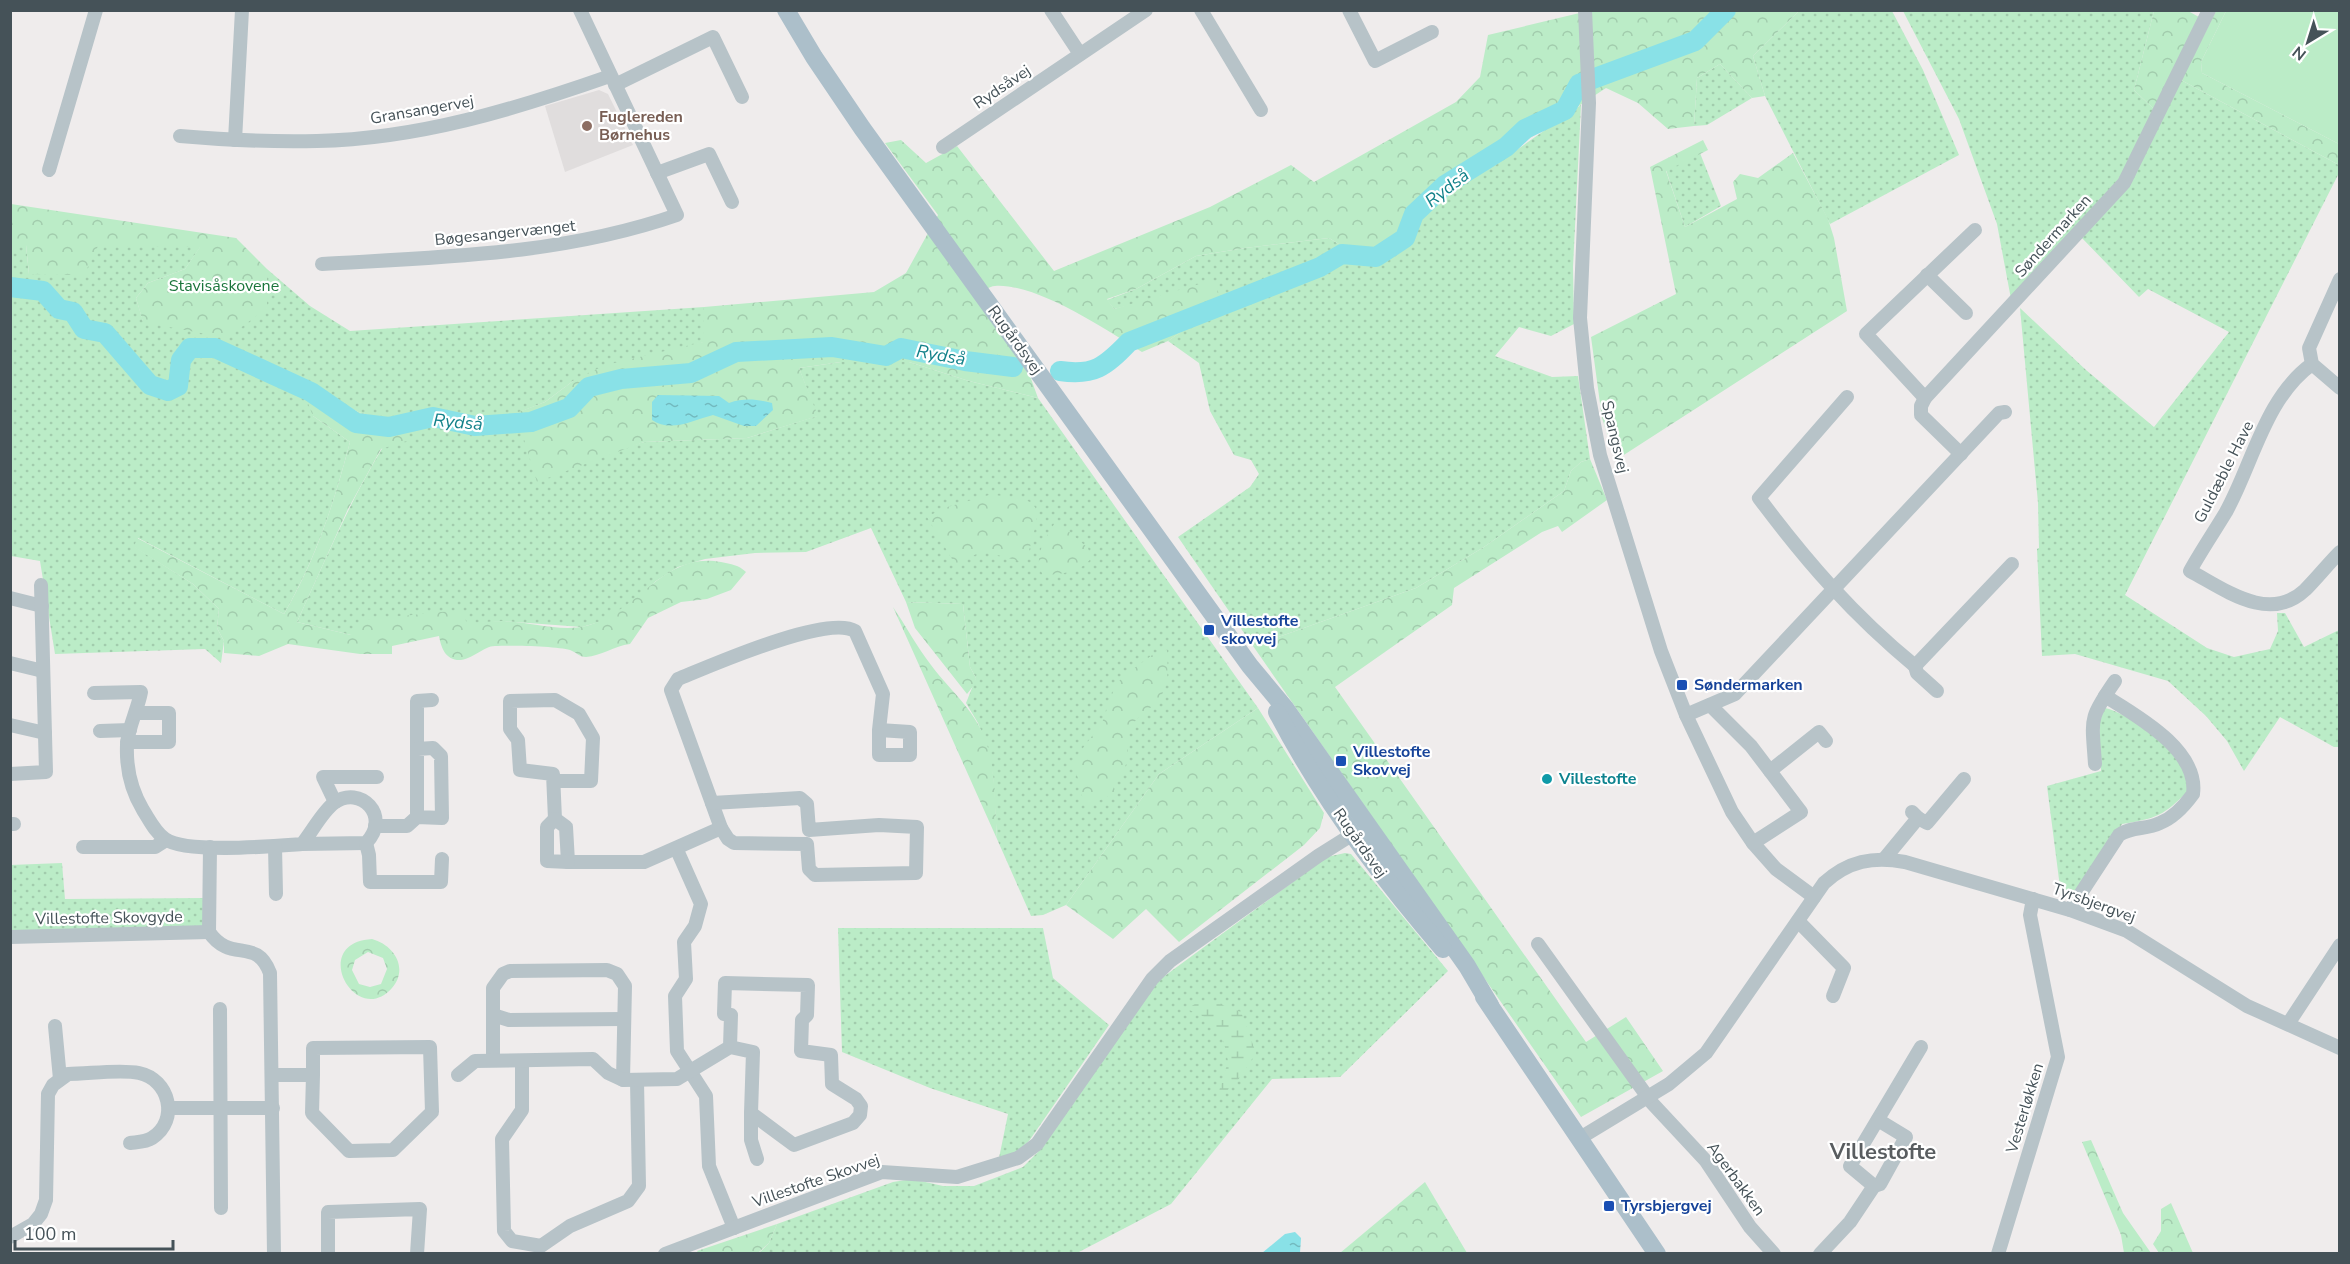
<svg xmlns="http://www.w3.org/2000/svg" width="2350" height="1264" viewBox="0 0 2350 1264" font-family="'Nunito Sans',sans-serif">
<defs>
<pattern id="green-dots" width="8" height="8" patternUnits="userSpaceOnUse" patternTransform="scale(1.5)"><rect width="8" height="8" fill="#bbecc7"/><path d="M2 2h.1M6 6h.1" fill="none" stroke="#a2ccad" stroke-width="1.8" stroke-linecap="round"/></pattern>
<pattern id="forest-crowns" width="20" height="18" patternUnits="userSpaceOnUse" patternTransform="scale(1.5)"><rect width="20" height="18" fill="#bbecc7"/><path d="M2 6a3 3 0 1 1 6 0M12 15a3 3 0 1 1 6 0" fill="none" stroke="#a2ccad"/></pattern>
<pattern id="wetland-marsh" width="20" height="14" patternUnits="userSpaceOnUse" patternTransform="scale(1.5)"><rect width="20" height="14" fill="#bbecc7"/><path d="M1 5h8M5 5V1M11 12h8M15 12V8" fill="none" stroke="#a2ccad"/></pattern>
<pattern id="water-ripples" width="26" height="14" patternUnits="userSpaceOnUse" patternTransform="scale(1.5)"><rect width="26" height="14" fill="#89e1e7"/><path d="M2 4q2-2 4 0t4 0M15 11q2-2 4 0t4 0" fill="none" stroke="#72b9be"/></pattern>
</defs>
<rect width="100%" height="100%" fill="#efecec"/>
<!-- education -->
<polygon fill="#e0dddd" points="599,90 608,94 633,145 565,172 545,106"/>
<!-- green -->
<g fill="url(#green-dots)">
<polygon points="1799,11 1892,11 1923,70 1959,155 1830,224 1765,96 1753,56"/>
<polygon points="1903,11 2154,11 2134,90 2155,110 2120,183 2011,299 1997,224 1959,119"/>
<polygon points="1720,64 1752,98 1707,125 1694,126 1697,78"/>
<polygon points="2181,80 2339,165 2339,173 2125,595 2207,648 2234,657 2270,649 2278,631 2277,613 2285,613 2304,647 2339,630 2339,747 2334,747 2280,717 2244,771 2227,741 2206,716 2168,681 2075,654 2042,656 2037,549 2039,548 2038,503 2020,308 2086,370 2154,427 2229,332 2148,289 2139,297 2081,237"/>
<polygon points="1581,105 1573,267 1574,324 1551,336 1519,327 1495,356 1552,377 1578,376 1590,459 1581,462 1571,471 1564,491 1484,547 1416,588 1253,646 1178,537 1250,487 1259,474 1251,460 1234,455 1210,411 1199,363 1168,341 1222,303 1152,300 1114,309 1107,300 1136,289 1196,256 1245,248 1329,238 1373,265 1428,205 1498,163"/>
<polygon points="1700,153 1721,206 1685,227 1666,170"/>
<path d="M11 245H26L29 274 98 246H201L185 269 148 283 136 298 143 321 267 308V269L310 306 350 331 704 307V342L573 381 545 402 517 413 624 448 644 442 747 438 817 416 799 368 841 362H909L969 381 1038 398 1258 708 1159 774 1066 905 1043 915 1031 916 997 839 993 776 987 747 978 723 966 703 976 678 970 667 963 604 906 602 871 528 806 552 755 553 705 559 678 567 656 581 624 610 603 621 582 627 503 621 351 635 297 622C329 552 358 481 402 418 362 418 352 411 320 388L313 416 350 442C333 506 317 556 284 614L138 538 135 547 193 584 219 609 217 628 224 641 221 663 205 649 55 654 40 561 11 556Z"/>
<path d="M2105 708C2126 712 2174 747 2184 766 2187 773 2188 783 2189 790 2163 816 2158 818 2122 824L2071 896 2061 895 2047 786 2101 771 2099 717Z"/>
<polygon points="1345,853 1351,854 1448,971 1340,1077 1272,1079 1171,1204 1077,1253 758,1254 769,1243 777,1224 893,1182 912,1179 943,1186 974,1186 1023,1167 1042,1148 1155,983 1327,857"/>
<polygon points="62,863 65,899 204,898 205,929 11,932 10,865"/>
<polygon points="838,928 1043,928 1053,978 1109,1025 1029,1141 1014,1154 999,1158 1008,1114 930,1088 842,1052"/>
</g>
<!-- forest -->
<g fill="url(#forest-crowns)" fill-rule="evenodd">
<path d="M1588 11H1799L1753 56 1765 96 1752 98 1720 64 1697 78 1694 126 1668 129 1638 103 1606 88 1428 205 1373 265 1329 238 1245 248 1196 256 1136 289 1107 299 1114 309 1213 280 1223 303 1168 341 1142 352C1106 330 1037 283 995 286 989 286 981 293 975 296L1030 376 1038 398 969 381 909 362H841L799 368 818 416 747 438 644 442 537 482 516 413 545 402 577 378 606 365 703 342 704 307 874 292 906 273 938 215 885 143 901 140 926 163 957 146 1054 271 1210 207 1291 165 1314 182 1456 102 1480 77 1488 35Z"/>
<polygon points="2154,11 2188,11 2199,17 2155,110 2134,90"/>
<polygon points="2216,11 2226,11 2201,62 2202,73 2339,144 2339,165 2181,80"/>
<polygon points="1703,140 1708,150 1666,171 1685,227 1737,199 1733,182 1740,174 1758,178 1793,153 1828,219 1834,238 1847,311 1616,460 1602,418 1591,337 1676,294 1650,167"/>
<polygon points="11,204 236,238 267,269 267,308 227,338 143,322 136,298 148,283 185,269 200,247 98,246 84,275 29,274 26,245 11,245"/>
<path d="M320 388C352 411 362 418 402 418L410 440 381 449 348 509 297 622 351 635 363 620 461 610 467 623C479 623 492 621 504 621 530 622 560 632 586 626 638 613 663 551 721 562 731 564 739 565 746 572L731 590 707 599 681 602 648 618 630 644C614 646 601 656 586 657 579 657 576 652 570 650 558 646 509 645 495 646 483 646 472 661 457 660 444 658 441 646 439 636L392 646V654H360L288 644 259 656 224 653V641L217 628 219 609 193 584 134 547 137 538 284 614C316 559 334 503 350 442L313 416 307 401Z"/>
<polygon points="1590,459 1607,500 1562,532 1558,526 1542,532 1454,588 1452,605 1335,687 1586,1042 1626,1017 1663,1071 1581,1117 1253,646 1416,588 1484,547 1564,491 1571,471 1581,462"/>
<path d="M989 495C1048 498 1041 506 1027 558L1019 561 983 551 955 564 927 517 944 508Z"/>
<path d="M1056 521 1088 548 1091 558C1081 573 1060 574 1043 575 1032 557 1046 537 1056 521Z"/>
<polygon points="906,602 963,604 970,667 976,678 975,684 967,694 915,628"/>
<path d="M893 607C906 626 917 647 931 665 952 693 978 712 988 748 996 777 995 809 997 839Z"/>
<path d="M1167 650C1168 676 1170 691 1149 709 1143 714 1136 719 1132 725 1119 749 1141 754 1112 784L1115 793 1085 807 1073 761 1102 723 1114 689 1122 677 1155 653Z"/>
<polygon points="1258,708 1324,813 1320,828 1304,845 1179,942 1146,909 1113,939 1066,905 1159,774"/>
<path d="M372 939C394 945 409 968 392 988 356 1029 308 943 372 939ZM368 952 383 958 387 969 381 984 370 987 359 984 352 970 355 960Z"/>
<polygon points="2091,1140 2123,1213 2151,1253 2124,1253 2121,1235 2082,1142"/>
<polygon points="1425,1182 1467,1253 1340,1253"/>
<polygon points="2171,1203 2193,1253 2159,1253 2153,1244 2161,1231 2161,1209"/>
<polygon points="777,1224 769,1243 758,1253 699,1254 697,1251"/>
</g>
<!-- wetland -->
<polygon fill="url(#wetland-marsh)" points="1198,1002 1214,1002 1241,1012 1256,1053 1236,1083 1217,1099 1228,1061 1224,1043 1211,1020 1187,1009"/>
<!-- pitch -->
<polygon fill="#bbecc7" points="2226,11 2339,11 2339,144 2202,73 2201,62"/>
<!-- water -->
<g fill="url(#water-ripples)">
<path d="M658 395 719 396 729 403C744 398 756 399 772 403L773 410 756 426H744L713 415C694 420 670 433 652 420V402Z"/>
<polygon points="1295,1232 1301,1238 1300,1253 1262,1253 1285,1234"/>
</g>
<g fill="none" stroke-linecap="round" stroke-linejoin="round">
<!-- river -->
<g stroke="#89e1e7" stroke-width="20">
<polyline points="10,287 43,291 59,309 73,312 84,329 105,333 150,385 168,391 178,386 181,360 190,348 215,348 311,392 356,423 389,427 433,417 475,426 531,422 569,408 589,387 621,379 691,373 736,352 832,347 886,356 901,348 965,361 1013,367"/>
<path d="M1060 371C1094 376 1105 367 1129 342L1320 267 1342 254 1376 257 1405 238 1414 214 1445 185 1506 147 1525 129 1565 110 1579 84 1695 41 1726 10"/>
</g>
<!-- minor -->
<g stroke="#b7c3c8" stroke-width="14">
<polyline points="1051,10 1080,54"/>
<polyline points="1201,10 1261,110"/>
<polyline points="1349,10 1375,61 1432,32"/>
<polyline points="1585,10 1589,103 1580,318 1587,388 1600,455 1661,651 1686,715 1732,812 1753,843 1776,869 1814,897"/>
<polyline points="615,85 713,37 742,97"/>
<path d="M180 136C226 140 272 142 317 141 418 139 516 109 610 76"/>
<polyline points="235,140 242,10"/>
<polyline points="943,147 1146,10"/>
<polyline points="49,170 96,10"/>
<polyline points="657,173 709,154 732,202"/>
<path d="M322 264C442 257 562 255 677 215L580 10"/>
<polyline points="1927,275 1966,313"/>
<polyline points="2340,279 2309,348 2312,364 2340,388"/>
<path d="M2312 364C2265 398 2253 463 2226 512 2214 532 2201 551 2190 571 2224 589 2269 624 2305 590 2317 578 2328 564 2340 552"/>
<path d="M1847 397 1759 498C1807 562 1853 615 1915 666L2012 564"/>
<polyline points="1925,398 1866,334 1975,230"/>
<polyline points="1961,454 1921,415 1921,406 1925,398 2124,183 2209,10"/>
<polyline points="10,598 42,606"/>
<polyline points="10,663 43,671"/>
<polyline points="1915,666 1917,673 1937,691"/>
<path d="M94 693 141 692C138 709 128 727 127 745 126 769 131 790 143 810 150 821 155 832 165 839 186 854 275 846 302 844 312 832 322 812 334 803 360 784 392 816 366 843L302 844"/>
<polyline points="1710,705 1751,746 1801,812 1753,843"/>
<polyline points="1686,715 1735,694 1999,413 2005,412"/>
<polyline points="10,725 45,733"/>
<polyline points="100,731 130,730"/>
<polyline points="127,742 169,742 169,713 137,713"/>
<polyline points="417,749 417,701 432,700"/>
<path d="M2095 764C2092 718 2088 720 2115 681"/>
<polyline points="1770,771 1819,732 1826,741"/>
<polyline points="10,774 46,772 41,585"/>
<path d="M555 781H591L593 738 579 714 555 700 510 701V729L518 740 520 770 553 774 555 819 566 827 568 862H644L721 828 671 690 678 679C710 666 827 614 855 631L883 694 879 730 910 732V755H879V730"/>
<polyline points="335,802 323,777 377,777"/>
<polyline points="712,803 800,798 807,804 809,830 879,825 917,827 916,873 815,875 809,869 807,844 734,843 728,839 721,828"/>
<polyline points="1918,818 1927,823 1964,779"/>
<polyline points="555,819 547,827 547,861 568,862"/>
<polyline points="10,824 14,824"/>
<polyline points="375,826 407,826 417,817 442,818 441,756 433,748 417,749 417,817"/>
<polyline points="366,843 369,855 370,882 441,882 442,859"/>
<polyline points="275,846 276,894"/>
<polyline points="83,847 155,847 166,840"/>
<path d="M210 847 209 932C231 964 256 936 270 973L274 1254"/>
<polyline points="677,850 701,904 695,926 684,942 686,979 675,996 677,1051 706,1096 709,1166 734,1228"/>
<polyline points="1885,858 1918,818 1912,812"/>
<path d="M2070 910 2119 835C2132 826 2146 830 2160 823 2173 818 2185 805 2193 794 2199 750 2137 716 2105 696"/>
<polyline points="1798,921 1844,968 1833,996"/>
<polyline points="10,937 209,932"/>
<polyline points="1538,944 1652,1103 1706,1161 1750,1227 1774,1254"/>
<polyline points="220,1009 221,1208"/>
<polyline points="493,1015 509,1020 623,1019"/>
<polyline points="2288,1024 2340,945"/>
<polyline points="55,1026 60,1079"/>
<polyline points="493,1060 493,988 503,974 510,971 607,970 617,974 625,986 623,1080"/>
<polyline points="522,1061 522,1110 502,1139 504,1231 512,1241 541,1246 570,1226 628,1201 639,1186 637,1081"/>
<polyline points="273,1075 313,1075 312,1113 349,1151 393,1150 432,1112 430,1047 313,1048 313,1075"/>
<polyline points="458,1075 475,1061 593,1059 608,1073 623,1080 677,1079 730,1047 731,1015 724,1014 725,983 808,985 807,1015 802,1020 801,1051 831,1055 832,1084 856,1099 861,1106 860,1115 853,1123 794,1145 751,1113 753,1052 730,1047"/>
<polyline points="169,1108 273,1108"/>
<polyline points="751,1113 751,1140 757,1159"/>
<path d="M1580 1138 1669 1084 1706 1053 1824 883C1848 861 1873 856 1905 862L2070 910 2127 931 2247 1006 2340 1048"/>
<polyline points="1874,1186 1850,1166 1921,1047"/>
<path d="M10 1237 33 1224 41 1214 46 1200 48 1094 53 1085 68 1074C88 1074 120 1069 139 1073 169 1079 180 1120 152 1138 146 1142 137 1142 130 1143"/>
<polyline points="328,1254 328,1212 420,1209 417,1254"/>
<polyline points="665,1254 882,1172 957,1177 1018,1158 1037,1144 1152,979 1170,961 1318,856 1353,834"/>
<polyline points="1820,1254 1850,1222 1874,1186 1880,1184 1906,1137 1878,1120"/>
<polyline points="1998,1254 2058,1057 2030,915 2033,899"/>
</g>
<!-- major -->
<g stroke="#acbfca" stroke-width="18">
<polyline points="786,10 814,57 862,128 1250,666 1285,708 1467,966 1490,1005"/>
<path d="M1277 712C1321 797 1380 876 1443 949"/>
<polyline points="1484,997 1657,1254"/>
</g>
</g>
<!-- markers -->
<circle fill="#8d6e63" stroke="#fff" stroke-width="2" cx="587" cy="126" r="6"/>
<g fill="#1a4fb4" stroke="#fff" stroke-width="2">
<rect x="1203" y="624" width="12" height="12" rx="3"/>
<rect x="1676" y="679" width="12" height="12" rx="3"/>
<rect x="1335" y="755" width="12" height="12" rx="3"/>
<rect x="1603" y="1200" width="12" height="12" rx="3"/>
</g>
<circle fill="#0f9aa8" stroke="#fff" stroke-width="2" cx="1547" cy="779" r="6"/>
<g text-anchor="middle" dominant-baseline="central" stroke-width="4.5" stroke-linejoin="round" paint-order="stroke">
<!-- street labels -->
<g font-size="16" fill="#455258" stroke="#fff">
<text transform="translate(1002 87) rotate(-34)">Rydsåvej</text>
<text transform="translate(422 110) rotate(-10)">Gransangervej</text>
<text transform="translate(505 233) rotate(-6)">Bøgesangervænget</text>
<text transform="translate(2053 236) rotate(-48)">Søndermarken</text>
<text transform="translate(1015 340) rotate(54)">Rugårdsvej</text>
<text transform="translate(1615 437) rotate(77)">Spangsvej</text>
<text transform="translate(2224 472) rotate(-63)">Guldæble Have</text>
<text transform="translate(1360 843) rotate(55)">Rugårdsvej</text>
<text transform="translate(2094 903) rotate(20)">Tyrsbjergvej</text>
<text transform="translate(109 918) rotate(-1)">Villestofte Skovgyde</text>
<text transform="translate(2025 1108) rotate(-73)">Vesterløkken</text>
<text transform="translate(1736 1179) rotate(54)">Agerbakken</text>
<text transform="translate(816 1181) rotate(-19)">Villestofte Skovvej</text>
</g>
<!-- education labels -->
<g font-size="16" font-weight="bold" fill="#785e54" stroke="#fff" text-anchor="start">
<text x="599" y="117">Fuglereden<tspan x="599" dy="18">Børnehus</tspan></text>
</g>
<!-- park labels -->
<g font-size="16" fill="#1a753b" stroke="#fff">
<text x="224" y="286">Stavisåskovene</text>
</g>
<!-- transit labels -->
<g font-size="16" font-weight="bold" fill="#164399" stroke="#fff" text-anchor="start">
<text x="1221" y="621">Villestofte<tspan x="1221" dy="18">skovvej</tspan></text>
<text x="1694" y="685">Søndermarken</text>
<text x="1353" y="752">Villestofte<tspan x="1353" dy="18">Skovvej</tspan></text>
<text x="1621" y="1206">Tyrsbjergvej</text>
</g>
<!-- culture labels -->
<g font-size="16" font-weight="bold" fill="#0d838f" stroke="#fff" text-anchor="start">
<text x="1559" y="779">Villestofte</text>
</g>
<!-- water labels -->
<g font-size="18" font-style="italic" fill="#128189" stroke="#fff">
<text transform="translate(1447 188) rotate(-38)">Rydså</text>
<text transform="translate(941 355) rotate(10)">Rydså</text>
<text transform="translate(458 422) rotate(5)">Rydså</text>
</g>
<!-- district labels -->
<g font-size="22" font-weight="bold" fill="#595d60" stroke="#fff">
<text x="1883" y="1152">Villestofte</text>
</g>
</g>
<!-- border -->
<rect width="2350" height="1264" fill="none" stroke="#455258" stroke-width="24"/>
<!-- north arrow -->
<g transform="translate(2308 42) rotate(218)" stroke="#ffffff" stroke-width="4.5" paint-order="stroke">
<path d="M0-4.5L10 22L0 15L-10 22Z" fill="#455258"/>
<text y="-9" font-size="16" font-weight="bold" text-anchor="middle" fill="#455258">N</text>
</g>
<!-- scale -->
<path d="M15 1240v9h158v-9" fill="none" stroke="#455258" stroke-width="3"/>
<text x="24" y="1240" font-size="18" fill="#455258" stroke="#ffffff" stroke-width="4.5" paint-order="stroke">100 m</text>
</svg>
